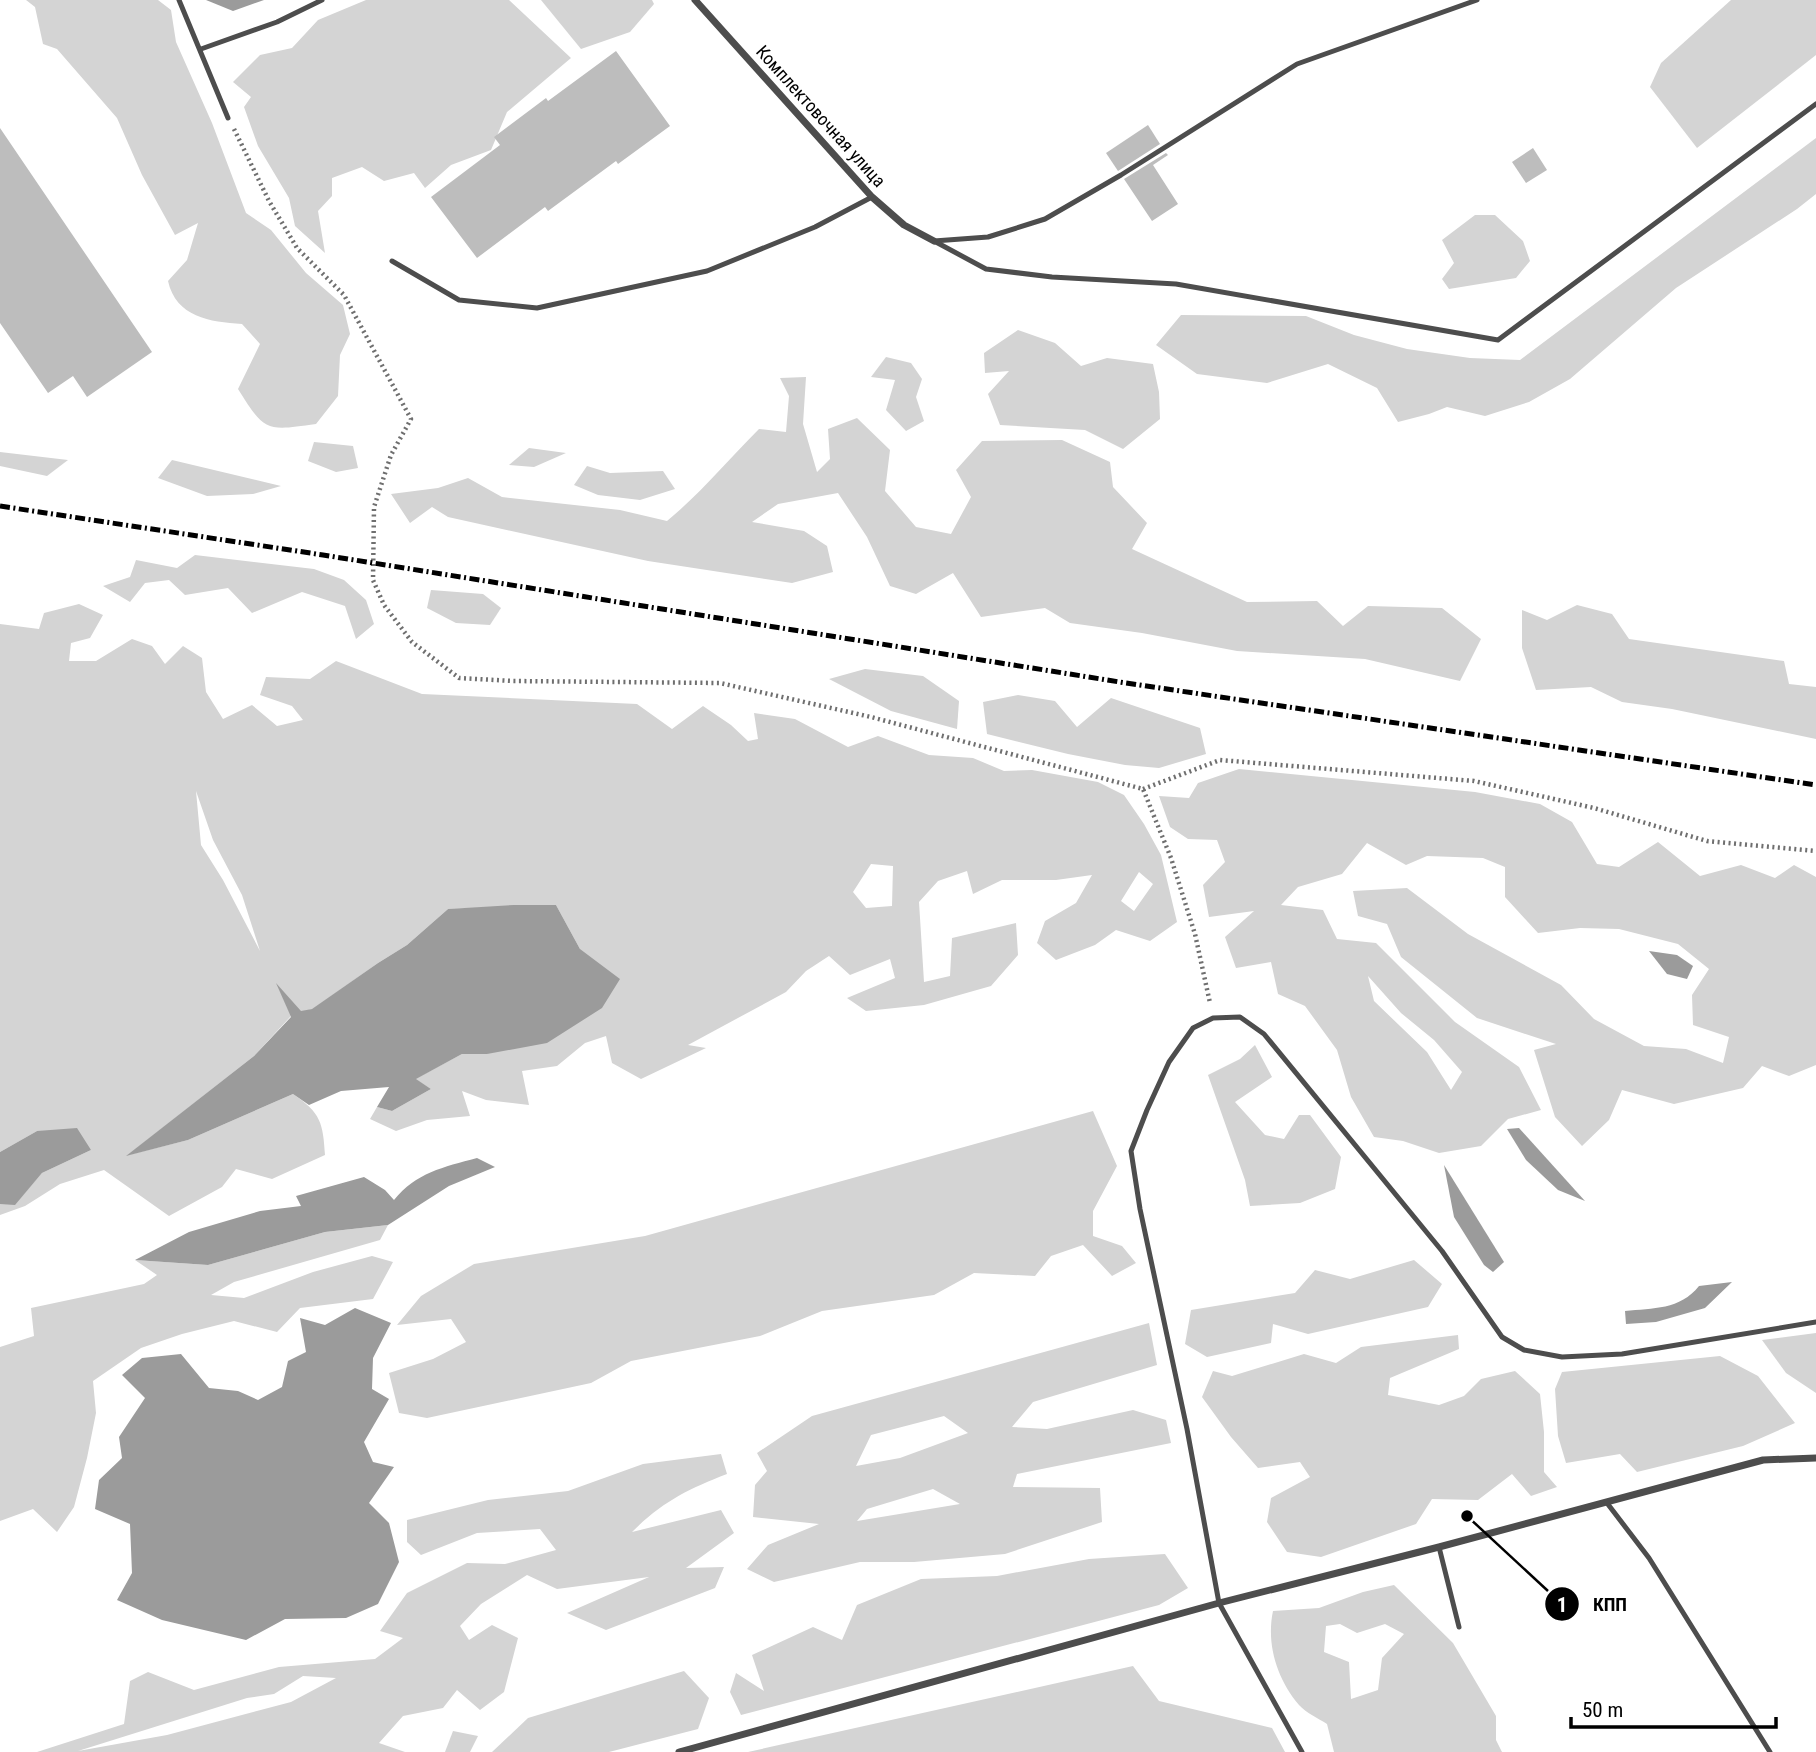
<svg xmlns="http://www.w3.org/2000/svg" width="1816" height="1752" viewBox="0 0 1816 1752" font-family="'Roboto Condensed',sans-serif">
<rect width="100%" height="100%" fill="#fff"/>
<!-- green -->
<g fill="#d4d4d4" fill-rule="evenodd">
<path d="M26 0H158L171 10 176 42 212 123 246 213 271 230 306 273 343 305 350 334 340 355 338 396 316 424C266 431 265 432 238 389L260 344 242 324C210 322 176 317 168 281L187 260 198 223 175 235 142 175 117 118 57 49 43 44 35 7Z"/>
<polygon points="366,0 509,0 571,58 507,112 491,150 451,165 425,188 414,173 384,181 362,167 332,178 332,196 318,211 325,253 295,226 289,198 258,146 244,107 251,97 233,82 260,55 292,48 318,20"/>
<polygon points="541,0 652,0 654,4 630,32 581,49"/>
<polygon points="1731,0 1816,0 1816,55 1697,148 1650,87 1661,63"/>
<polygon points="1816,138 1816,194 1797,209 1676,288 1570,379 1529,402 1485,416 1447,407 1429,414 1398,422 1377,388 1328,364 1267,383 1197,374 1156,345 1181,315 1306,316 1354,335 1407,349 1470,358 1520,360"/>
<polygon points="1475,215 1495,215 1523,241 1530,261 1516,278 1449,289 1442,279 1454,263 1442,240"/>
<polygon points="1018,330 1055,343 1081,366 1107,358 1153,364 1159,392 1160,419 1123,449 1085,430 1000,425 988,394 1009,371 985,373 984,353"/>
<polygon points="886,357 911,363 922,379 916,397 924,421 906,431 886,410 895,380 871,377"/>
<path d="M806 377 803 424 817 472 830 459 828 429 857 418 890 450 885 491 916 527 951 534 971 497 956 470 982 441 1062 440 1110 462 1113 487 1147 523 1132 549 1247 602 1317 601 1343 626 1368 606 1442 608 1481 639 1460 681 1365 659 1237 651 1142 633 1070 623 1045 608 981 617 953 573 916 594 890 586 867 537 838 493 778 504 752 522 804 531 827 546 833 572 792 583 648 561 448 517 432 507 410 523 391 494 438 488 468 478 502 497 620 510 667 521C701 493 728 460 759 429L786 432 789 396 780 378Z"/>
<polygon points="314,442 353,446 358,468 336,472 308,461"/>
<polygon points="529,448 566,453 534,467 509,465"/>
<polygon points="0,452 68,460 47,476 0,466"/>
<polygon points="172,460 281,486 253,494 207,496 158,478"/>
<polygon points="587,466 610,473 663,471 675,489 640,500 598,495 574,485"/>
<polygon points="195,555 314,569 344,580 366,600 374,624 356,639 345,606 302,592 252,613 228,588 185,595 169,580 145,583 130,602 103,586 130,577 136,560 177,568"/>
<polygon points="431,590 483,594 501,608 490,625 456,623 427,608"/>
<path d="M79 604 103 615 90 638 71 643 69 661H96L132 639 152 646 165 664 183 646 202 658 206 692 223 719 252 705 277 726 303 720 292 706 260 695 266 677 310 679 336 661 422 694 637 704 672 729 703 706 731 725 748 741 758 739 754 713 795 719 848 747 878 736 929 755 973 758 1004 771 1032 770 1098 782 1124 795 1144 824 1161 855 1177 922 1150 941 1116 930 1095 945 1056 960 1037 943 1045 921 1076 903 1092 875 1056 880H1002L973 894 967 871 938 881 919 902 924 982 950 976 952 938 1016 923 1018 955 991 986 924 1005 866 1011 847 998 895 978 890 959 850 975 829 956 806 971 786 992 688 1045 706 1048 641 1079 612 1063 606 1036 585 1043 557 1066 522 1071 529 1105 486 1100 462 1091 470 1116 427 1120 396 1131 370 1119 377 1107 392 1111 431 1089 415 1079 462 1054H487L580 949 556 905 448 909 407 945 378 963 313 1009 301 1012 278 986 291 1016 254 1056 128 1155 188 1140 293 1094C321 1113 323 1123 325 1155L272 1179 236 1169 222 1187 169 1216 104 1170 60 1184 25 1206 0 1215V1204H15L42 1173 91 1150 37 1131 0 1152V624L39 629 44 613ZM196 791 213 840 242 895 260 951 223 880 201 845ZM871 864 893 866 892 906 866 908 853 892ZM1139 872 1153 884 1134 911 1121 901Z"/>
<polygon points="1577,605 1612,614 1629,639 1784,661 1789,684 1816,687 1816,739 1672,709 1622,702 1591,687 1536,690 1522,648 1522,610 1547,620"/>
<polygon points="865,669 923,676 959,701 957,729 891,711 829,679"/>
<polygon points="1018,695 1055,701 1077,727 1111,698 1200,728 1206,754 1159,768 1125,765 1068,754 987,734 983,702"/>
<path d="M1239 769 1475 792 1540 804 1572 822 1597 864 1619 867 1658 842 1700 876 1741 865 1775 878 1794 865 1816 877V1065L1789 1076 1762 1066 1743 1088 1674 1104 1622 1090 1609 1120 1582 1146 1555 1117 1534 1050 1556 1044 1477 1018 1401 957 1387 924 1358 916 1353 891 1407 888 1468 934 1561 985 1594 1019 1644 1046 1686 1049 1723 1063 1729 1037 1693 1025 1692 995 1709 969 1678 944 1619 929 1580 928 1538 933 1505 897V867L1483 858 1427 856 1406 865 1367 843 1342 874 1298 887 1281 905 1323 910 1337 939 1376 943 1455 1022 1519 1067 1541 1110 1508 1119 1481 1146 1439 1153 1403 1141 1374 1137 1351 1097 1337 1050 1305 1006 1278 994 1271 962 1236 968 1225 937 1254 911 1209 917 1203 885 1225 862 1217 840 1188 839 1170 827 1159 796 1189 798 1198 783ZM1368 976 1401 1013 1434 1040 1462 1072 1451 1090 1427 1052 1374 1001Z"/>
<polygon points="1255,1045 1272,1077 1235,1102 1265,1135 1284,1139 1299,1115 1310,1115 1341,1157 1335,1189 1300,1203 1250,1206 1245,1180 1208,1075 1240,1059"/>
<polygon points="1093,1111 1117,1166 1093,1211 1093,1236 1122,1246 1136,1263 1112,1276 1083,1245 1051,1256 1035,1276 974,1273 934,1295 822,1311 760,1336 631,1361 591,1383 427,1418 399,1413 389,1373 433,1359 466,1342 451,1319 397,1325 421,1296 474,1264 645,1236"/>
<polygon points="388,1225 380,1240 234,1282 211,1295 244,1298 313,1272 372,1256 393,1262 373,1299 300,1308 277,1332 234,1321 182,1334 141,1348 93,1381 96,1413 87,1458 74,1507 57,1532 33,1509 0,1521 0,1347 34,1336 31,1308 144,1284 157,1275 135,1260 208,1265 325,1232"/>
<polygon points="1414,1260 1442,1284 1428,1307 1308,1334 1273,1324 1271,1343 1207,1357 1185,1344 1191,1310 1295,1293 1315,1270 1350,1279"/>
<path d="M1149 1323 1157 1365 1033 1402 1012 1427 1047 1429 1133 1410 1166 1420 1171 1443 1017 1474 1013 1487 1100 1488 1102 1522 1005 1554 914 1562H860L774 1582 747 1569 768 1545 819 1524 753 1517 755 1485 767 1471 757 1453 812 1416ZM944 1416 968 1433 900 1458 856 1466 871 1435ZM933 1489 960 1504 857 1521 867 1509Z"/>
<polygon points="1816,1333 1816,1393 1786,1373 1762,1340"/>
<polygon points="1458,1335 1459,1349 1390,1378 1388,1395 1439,1405 1464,1396 1481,1379 1515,1371 1540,1394 1544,1432 1544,1472 1557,1487 1531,1496 1512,1474 1478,1500 1432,1499 1416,1524 1321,1557 1287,1552 1267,1522 1271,1498 1310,1477 1300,1462 1258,1468 1231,1437 1202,1397 1213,1371 1232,1376 1304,1354 1336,1363 1361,1347"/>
<polygon points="1720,1356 1758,1376 1795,1423 1743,1446 1637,1472 1620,1454 1566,1463 1558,1436 1555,1389 1562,1372"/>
<path d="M721 1454 727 1474C688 1489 662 1502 632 1532L721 1510 734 1533 686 1568 724 1567 715 1588 606 1630 567 1613 649 1577 557 1589 527 1575 481 1604 460 1626 469 1640 492 1625 518 1638 504 1692 480 1710 457 1690 443 1708 403 1716 379 1743 405 1752H37L124 1724 130 1681 148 1672 194 1690 279 1667 375 1659 403 1638 380 1631 407 1593 467 1563 505 1564 556 1550 540 1529 477 1533 421 1555 407 1542V1520L488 1500 568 1491 643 1464ZM303 1676 336 1678 291 1702 167 1735 78 1751 247 1698 274 1694Z"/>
<polygon points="1165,1554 1188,1588 1159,1605 741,1715 730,1692 736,1673 764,1691 752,1655 813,1627 842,1640 857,1605 921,1579 997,1576 1089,1559"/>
<path d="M1394 1585 1453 1643 1496 1716V1740L1502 1752H1334L1327 1724C1318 1718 1306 1713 1299 1705 1277 1679 1266 1644 1273 1611L1319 1608 1363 1592ZM1340 1624 1357 1633 1385 1624 1404 1634 1382 1658 1378 1690 1351 1699 1349 1662 1324 1652 1326 1626Z"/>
<polygon points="1133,1666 1159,1701 1272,1728 1285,1752 748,1752"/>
<polygon points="684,1671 709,1698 698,1729 609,1752 492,1752 528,1718"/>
<polygon points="453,1731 478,1736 470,1752 445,1752"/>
</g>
<!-- water -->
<g fill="#9b9b9b">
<polygon points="206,0 264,0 233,11"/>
<polygon points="514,905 556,905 580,949 620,979 602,1008 547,1043 487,1054 462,1054 416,1079 431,1089 392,1111 377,1107 389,1087 341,1091 309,1105 293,1094 188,1140 126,1156 254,1056 291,1017 276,983 301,1011 312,1009 378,963 407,945 448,909"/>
<polygon points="1649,951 1677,955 1693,966 1687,979 1667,974"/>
<polygon points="77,1128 91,1150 42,1173 15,1205 0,1204 0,1152 37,1131"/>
<polygon points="1519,1128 1585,1201 1558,1190 1526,1160 1507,1129"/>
<path d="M477 1158 495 1167 449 1186 388 1225 325 1232 208 1265 135 1260 189 1232 260 1211 301 1206 296 1196 364 1177 385 1190 394 1200C416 1173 443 1167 477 1158Z"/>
<polygon points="1444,1165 1504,1262 1493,1272 1484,1265 1454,1217"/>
<path d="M1732 1282 1705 1308 1656 1322 1626 1324 1625 1311C1653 1308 1680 1310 1699 1286Z"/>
<polygon points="355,1308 391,1323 373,1358 372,1389 389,1399 364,1442 373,1462 394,1467 369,1503 389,1523 399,1562 378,1604 346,1618 285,1619 246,1640 162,1620 117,1600 132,1573 130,1524 95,1509 99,1480 122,1458 119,1437 145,1398 122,1375 142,1358 181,1354 209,1388 238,1391 258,1400 282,1387 288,1361 306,1352 300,1318 325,1325"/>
</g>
<!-- building -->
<g fill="#bdbdbd">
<polygon points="616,51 670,126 618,164 616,161 548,211 545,207 477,258 431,197 500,145 494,137 546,98 548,101"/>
<polygon points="1148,125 1160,144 1118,171 1106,153"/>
<polygon points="0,128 152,352 87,397 73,376 48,393 0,323"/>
<polygon points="1533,148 1547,170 1526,183 1512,162"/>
<polygon points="1166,153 1168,155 1153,165 1178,204 1152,221 1124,179"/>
</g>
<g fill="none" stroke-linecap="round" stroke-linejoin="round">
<!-- path -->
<g stroke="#6f6f6f" stroke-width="4.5" stroke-dasharray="2 3.5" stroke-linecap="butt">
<polyline points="234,129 269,201 297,248 344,295 411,419 391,455 374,507 373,580 384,605 412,642 459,678 513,681 720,683 871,717 1143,789 1171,858 1195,934 1210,1003"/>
<polyline points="1143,789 1220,760 1474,781 1594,808 1707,841 1816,851"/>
</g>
<!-- lane -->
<g stroke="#4d4d4d" stroke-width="5">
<polyline points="179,0 228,118"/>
<polyline points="201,49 277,22 322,0"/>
<polyline points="934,241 986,269 1052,277 1176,284 1498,340 1816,104"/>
<polyline points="934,241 988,237 1045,219 1121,175 1297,64 1477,0"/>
<polyline points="392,261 459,300 537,308 707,271 815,227 872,197"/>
<polyline points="1607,1503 1649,1558 1770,1752"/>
<polyline points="1439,1547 1459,1627"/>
<polyline points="1302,1752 1219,1603 1187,1429 1140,1209 1131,1151 1147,1110 1169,1062 1193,1028 1213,1018 1240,1017 1264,1034 1442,1251 1502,1337 1524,1350 1562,1357 1622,1354 1816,1322"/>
</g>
<!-- street -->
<g stroke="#4d4d4d" stroke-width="7">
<polyline points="695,0 872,197 904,225 934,241"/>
<polyline points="679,1752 1219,1603 1439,1547 1763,1460 1816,1458"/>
</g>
<!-- rail -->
<polyline stroke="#000" stroke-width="5" stroke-dasharray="10 3.5 2 3.5" stroke-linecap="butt" points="0,506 323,555 1126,683 1816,785"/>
</g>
<g text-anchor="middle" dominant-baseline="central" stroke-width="5" stroke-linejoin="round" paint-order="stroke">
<!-- street labels -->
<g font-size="18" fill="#000" stroke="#fff">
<text transform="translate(821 116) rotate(48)">Комплектовочная улица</text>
</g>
</g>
<!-- callouts -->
<path fill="none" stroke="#000" stroke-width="2.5" d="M1467 1516L1562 1604"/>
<g fill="#000" stroke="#fff" stroke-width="2.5">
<circle cx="1467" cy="1516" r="7"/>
<circle cx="1562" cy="1604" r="18"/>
</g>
<g font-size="21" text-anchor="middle" font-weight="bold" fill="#fff">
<text x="1562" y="1612">1</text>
</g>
<g font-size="19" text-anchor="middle" font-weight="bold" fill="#000" stroke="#fff" stroke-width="5" stroke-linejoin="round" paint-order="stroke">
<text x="1610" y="1611">КПП</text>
</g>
<!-- scale -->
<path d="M1571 1717v10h205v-10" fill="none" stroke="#000000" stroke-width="3.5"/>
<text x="1582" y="1717" font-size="21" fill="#000000" stroke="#ffffff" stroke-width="5" paint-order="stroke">50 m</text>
</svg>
